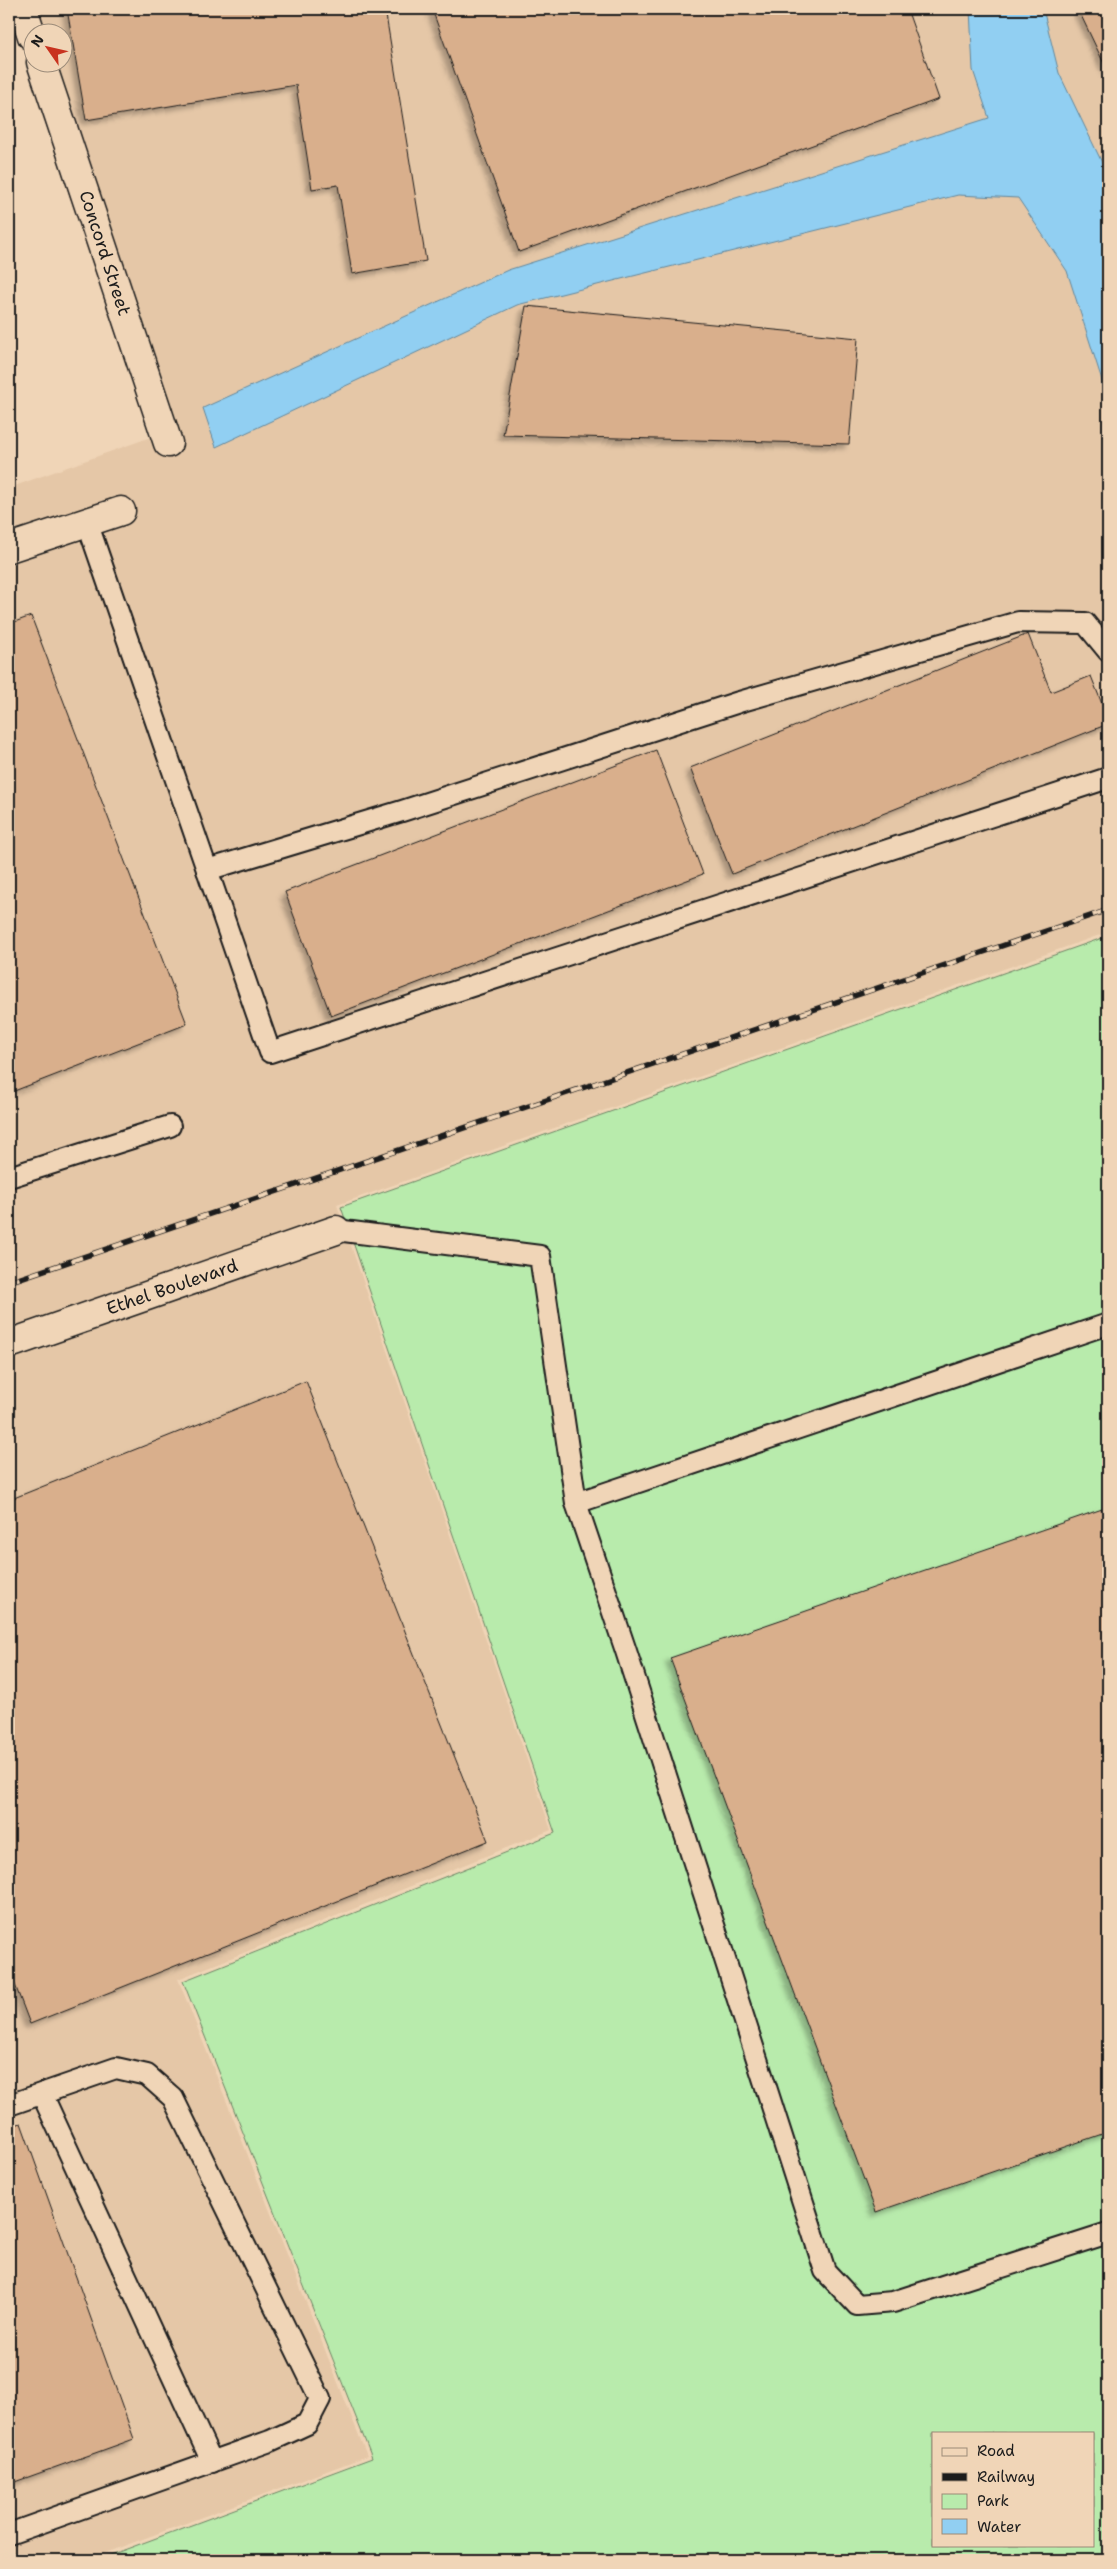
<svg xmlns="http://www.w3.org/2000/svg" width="1117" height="2569" viewBox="0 0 1117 2569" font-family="'Shantell Sans',sans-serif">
<defs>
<filter id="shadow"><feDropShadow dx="-4.5" dy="4.5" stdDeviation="2.5" flood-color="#0004"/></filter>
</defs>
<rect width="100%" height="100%" fill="#f0d5b7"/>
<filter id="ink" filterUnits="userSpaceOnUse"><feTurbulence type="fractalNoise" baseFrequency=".02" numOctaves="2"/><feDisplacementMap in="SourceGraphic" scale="10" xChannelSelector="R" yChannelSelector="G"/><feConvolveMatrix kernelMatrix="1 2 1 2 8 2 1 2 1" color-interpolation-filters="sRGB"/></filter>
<g filter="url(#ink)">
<!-- built -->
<polygon fill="#e5c7a7" points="19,9 1108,9 1108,932 337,1205 551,1830 178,1979 367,2456 86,2560 9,2560 9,488 165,432 37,63 62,62 62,32 32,32"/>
<!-- green -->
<path fill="#b8ebac" stroke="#6a8464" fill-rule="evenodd" d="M1108 936V2560H97L372 2458 183 1981 555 1833 341 1207ZM933 2433H1093V2545H933Z"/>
<!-- water -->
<polygon fill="#91cff2" stroke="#62879c" points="970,9 1043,9 1059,73 1108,175 1108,416 1101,377 1067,271 1018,198 958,195 517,305 216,447 203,408 508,270 989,118 973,70"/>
<!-- building -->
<g fill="#d9af8c" stroke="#1c1c1c" filter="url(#shadow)">
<polygon points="67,9 385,9 426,261 352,274 338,185 312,189 296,85 86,120"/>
<polygon points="432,9 907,9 939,99 519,252"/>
<polygon points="1078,9 1108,9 1108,72"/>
<polygon points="526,306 858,338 849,444 503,435"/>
<polygon points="31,616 187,1024 9,1093 9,624"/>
<polygon points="1028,634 1051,692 1091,676 1108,719 1108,724 732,874 690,768"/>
<polygon points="656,750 703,874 331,1016 285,892"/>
<polygon points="306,1381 488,1841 30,2024 9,1969 9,1500"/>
<polygon points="1108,1507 1108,2132 876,2212 670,1658"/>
<polygon points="21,2123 134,2439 9,2484 9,2127"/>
</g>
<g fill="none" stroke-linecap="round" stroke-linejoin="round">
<defs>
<g id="lane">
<polyline points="87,522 270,1052 1108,778"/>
<polyline points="207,870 402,811 739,702 1018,622 1085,623 1108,651"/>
<polyline points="9,1177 170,1126"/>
<polyline points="336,1230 540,1256 576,1503 1108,1324"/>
<polyline points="576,1503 626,1651 825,2271 857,2305 893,2302 1108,2233"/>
<polyline points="42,2094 212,2462"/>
<polyline points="9,2105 116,2068 147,2075 173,2098 320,2399 307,2424 270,2441 9,2534"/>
</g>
<g id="street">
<polyline points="23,9 32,36"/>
<polyline points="41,62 168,443"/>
<polyline points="9,548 121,511"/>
<polyline points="9,1344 336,1230"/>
</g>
</defs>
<!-- lane casing -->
<use href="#lane" stroke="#1c1c1c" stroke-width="24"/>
<!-- street casing -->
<use href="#street" stroke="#1c1c1c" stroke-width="31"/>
<!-- lane -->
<use href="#lane" stroke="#f0d5b7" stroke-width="20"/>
<!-- street -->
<use href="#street" stroke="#f0d5b7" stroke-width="28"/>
<defs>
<polyline id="rail" points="9,1282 1108,910"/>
</defs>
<!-- rail casing -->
<use href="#rail" stroke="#1c1c1c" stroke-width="5.5"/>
<!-- rail -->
<use href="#rail" stroke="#f0d5b7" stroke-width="4" stroke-dasharray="11" stroke-linecap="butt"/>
</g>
</g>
<g text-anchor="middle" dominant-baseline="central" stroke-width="5" stroke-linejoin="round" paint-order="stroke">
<!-- street labels -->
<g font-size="18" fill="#1c1c1c" stroke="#f0d5b7">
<text transform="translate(105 253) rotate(72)">Concord Street</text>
<text transform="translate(172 1287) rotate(-19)">Ethel Boulevard</text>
</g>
</g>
<!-- margin -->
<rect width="1117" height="2569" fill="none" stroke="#f0d5b7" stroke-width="30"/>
<rect x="15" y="15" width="1087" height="2539" fill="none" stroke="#1c1c1c" stroke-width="2" filter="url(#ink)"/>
<!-- legend -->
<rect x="932" y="2432" width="162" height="115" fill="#f0d5b7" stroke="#9b8b79"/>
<rect x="942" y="2448" width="25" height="8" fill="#f0d5b7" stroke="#9b8b79"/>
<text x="977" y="2456" font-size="15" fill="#1c1c1c">Road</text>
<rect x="942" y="2473" width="25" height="8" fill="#1c1c1c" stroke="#9b8b79"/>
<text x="977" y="2482" font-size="15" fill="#1c1c1c">Railway</text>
<rect x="942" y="2494" width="25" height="15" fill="#b8ebac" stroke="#9b8b79"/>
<text x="977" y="2506" font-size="15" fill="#1c1c1c">Park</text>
<rect x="942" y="2519" width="25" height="15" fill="#91cff2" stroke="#9b8b79"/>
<text x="977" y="2532" font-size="15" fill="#1c1c1c">Water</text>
<!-- north arrow -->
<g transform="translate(48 48) rotate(304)"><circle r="24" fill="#f0d5b7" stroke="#9b8b79"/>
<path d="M0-4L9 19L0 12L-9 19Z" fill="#c8321e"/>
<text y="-8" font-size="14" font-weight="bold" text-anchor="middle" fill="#1c1c1c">N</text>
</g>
</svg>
